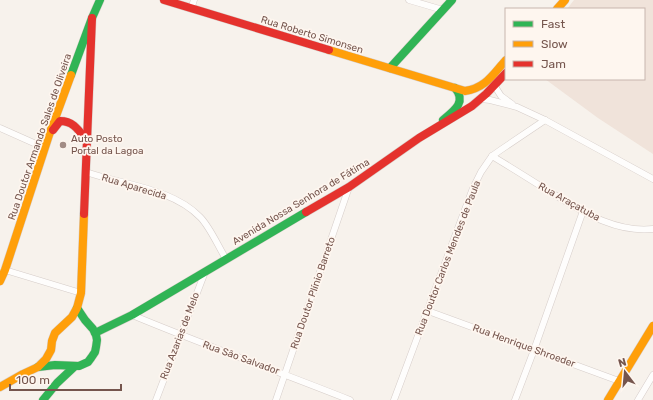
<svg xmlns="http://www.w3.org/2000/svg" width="653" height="400" viewBox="0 0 653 400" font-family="Rubik,sans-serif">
<rect width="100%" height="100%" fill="#f7f2ec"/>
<!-- residential -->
<polygon fill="#f0e3da" points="574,0 653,0 653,154 598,118 545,79 644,79 644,9 567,9"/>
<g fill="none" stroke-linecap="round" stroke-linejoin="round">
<defs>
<g id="street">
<polyline points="409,0 443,10"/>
<polyline points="191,9 194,0"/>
<polyline points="494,85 501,96 512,104"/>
<polyline points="480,99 490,100 517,107 545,120 653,179"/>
<polyline points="0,128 45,148"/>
<path d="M492 156C512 168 531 180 550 192 582 211 614 233 653 229"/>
<path d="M86 172C123 185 172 188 200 217 210 227 218 246 226 259"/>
<polyline points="5,270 81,293"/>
<polyline points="428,311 619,381"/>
<path d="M132 315C204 345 277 371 350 400"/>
<polyline points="156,400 205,272"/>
<polyline points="276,400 349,187"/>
<polyline points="394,400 473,188 481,172 492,156 502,149 545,120"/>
<polyline points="515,400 534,350 583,211"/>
<polyline points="638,400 653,375"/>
</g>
<g id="fast">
<polyline points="390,68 452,0"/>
<polyline points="71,75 92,18 100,0"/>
<path d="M443 120C454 111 467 102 455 88"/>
<polyline points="95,333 132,315 306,212"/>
<polyline points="38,367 55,365 79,366 88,362 91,358 95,352 96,347 97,340 96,335 93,329 85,320 77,308"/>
<polyline points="43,400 57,383 74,367"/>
</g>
<g id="slow">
<polyline points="557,9 565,0"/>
<path d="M329 50 465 91C486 88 493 74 506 60"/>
<polyline points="0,281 5,270 49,135 71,75"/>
<polyline points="0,387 23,374 38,367 46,359 51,350 52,341 55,333 72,317 77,308 81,293 84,214"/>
<polyline points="608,400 653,326"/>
</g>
<g id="jam">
<polyline points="164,0 329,50"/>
<path d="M53 130 60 121C74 121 79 131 87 141"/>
<polyline points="306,212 349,187 419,138 472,106 486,94 506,73"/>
<polyline points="84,214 92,18"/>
</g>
</defs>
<!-- street casing -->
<use href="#street" stroke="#d6cdc9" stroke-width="7"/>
<!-- fast casing -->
<use href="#fast" stroke="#d7cdc8" stroke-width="9"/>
<!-- slow casing -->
<use href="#slow" stroke="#d7cdc8" stroke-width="9"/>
<!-- jam casing -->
<use href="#jam" stroke="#d7cdc8" stroke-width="9"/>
<!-- street -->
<use href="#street" stroke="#fefdfc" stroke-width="6"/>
<!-- fast -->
<use href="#fast" stroke="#30b455" stroke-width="8"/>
<!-- slow -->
<use href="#slow" stroke="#ff9f0a" stroke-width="8"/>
<!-- jam -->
<use href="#jam" stroke="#e5322d" stroke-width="8"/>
</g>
<!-- markers -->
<circle fill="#a28c85" stroke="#fef6ef" stroke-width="1.5" cx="63" cy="145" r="4"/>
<g text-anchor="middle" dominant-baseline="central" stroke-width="3.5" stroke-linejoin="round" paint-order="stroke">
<!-- street labels -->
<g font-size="10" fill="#75554d" stroke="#fef6ef">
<text transform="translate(312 35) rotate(17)">Rua Roberto Simonsen</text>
<text transform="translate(40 137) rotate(-71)">Rua Doutor Armando Sales de Oliveira</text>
<text transform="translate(134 187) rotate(17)">Rua Aparecida</text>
<text transform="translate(301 202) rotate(-31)">Avenida Nossa Senhora de Fátima</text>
<text transform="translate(569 202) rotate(29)">Rua Araçatuba</text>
<text transform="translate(448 258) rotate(-69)">Rua Doutor Carlos Mendes de Paula</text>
<text transform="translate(313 293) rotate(-71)">Rua Doutor Plínio Barreto</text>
<text transform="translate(180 336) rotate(-69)">Rua Azarias de Melo</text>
<text transform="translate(524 346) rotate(20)">Rua Henrique Shroeder</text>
<text transform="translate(241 358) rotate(20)">Rua São Salvador</text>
</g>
<!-- poi labels -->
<g font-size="10" fill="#75554d" stroke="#fef6ef" text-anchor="start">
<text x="71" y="139">Auto Posto<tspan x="71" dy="12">Portal da Lagoa</tspan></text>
</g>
</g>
<!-- legend -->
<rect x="505" y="8" width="140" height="72" fill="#fef6ef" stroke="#c7b6ae"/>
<rect x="513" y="21" width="20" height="6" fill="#30b455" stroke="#c7b6ae"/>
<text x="541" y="28" font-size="12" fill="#75554d">Fast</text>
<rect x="513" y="41" width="20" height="6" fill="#ff9f0a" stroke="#c7b6ae"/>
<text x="541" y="48" font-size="12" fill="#75554d">Slow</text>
<rect x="513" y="61" width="20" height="6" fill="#e5322d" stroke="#c7b6ae"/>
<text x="541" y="68" font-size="12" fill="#75554d">Jam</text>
<!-- north arrow -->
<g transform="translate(625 372) rotate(344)" stroke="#fef6ef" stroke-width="3" paint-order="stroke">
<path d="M0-3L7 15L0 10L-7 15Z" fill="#75554d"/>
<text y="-6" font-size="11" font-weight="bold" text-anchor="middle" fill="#75554d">N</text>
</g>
<!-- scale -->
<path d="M10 384v6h111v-6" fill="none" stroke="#75554d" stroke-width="2"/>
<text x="16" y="384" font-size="12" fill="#75554d" stroke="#fef6ef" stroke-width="3" paint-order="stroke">100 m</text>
</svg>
